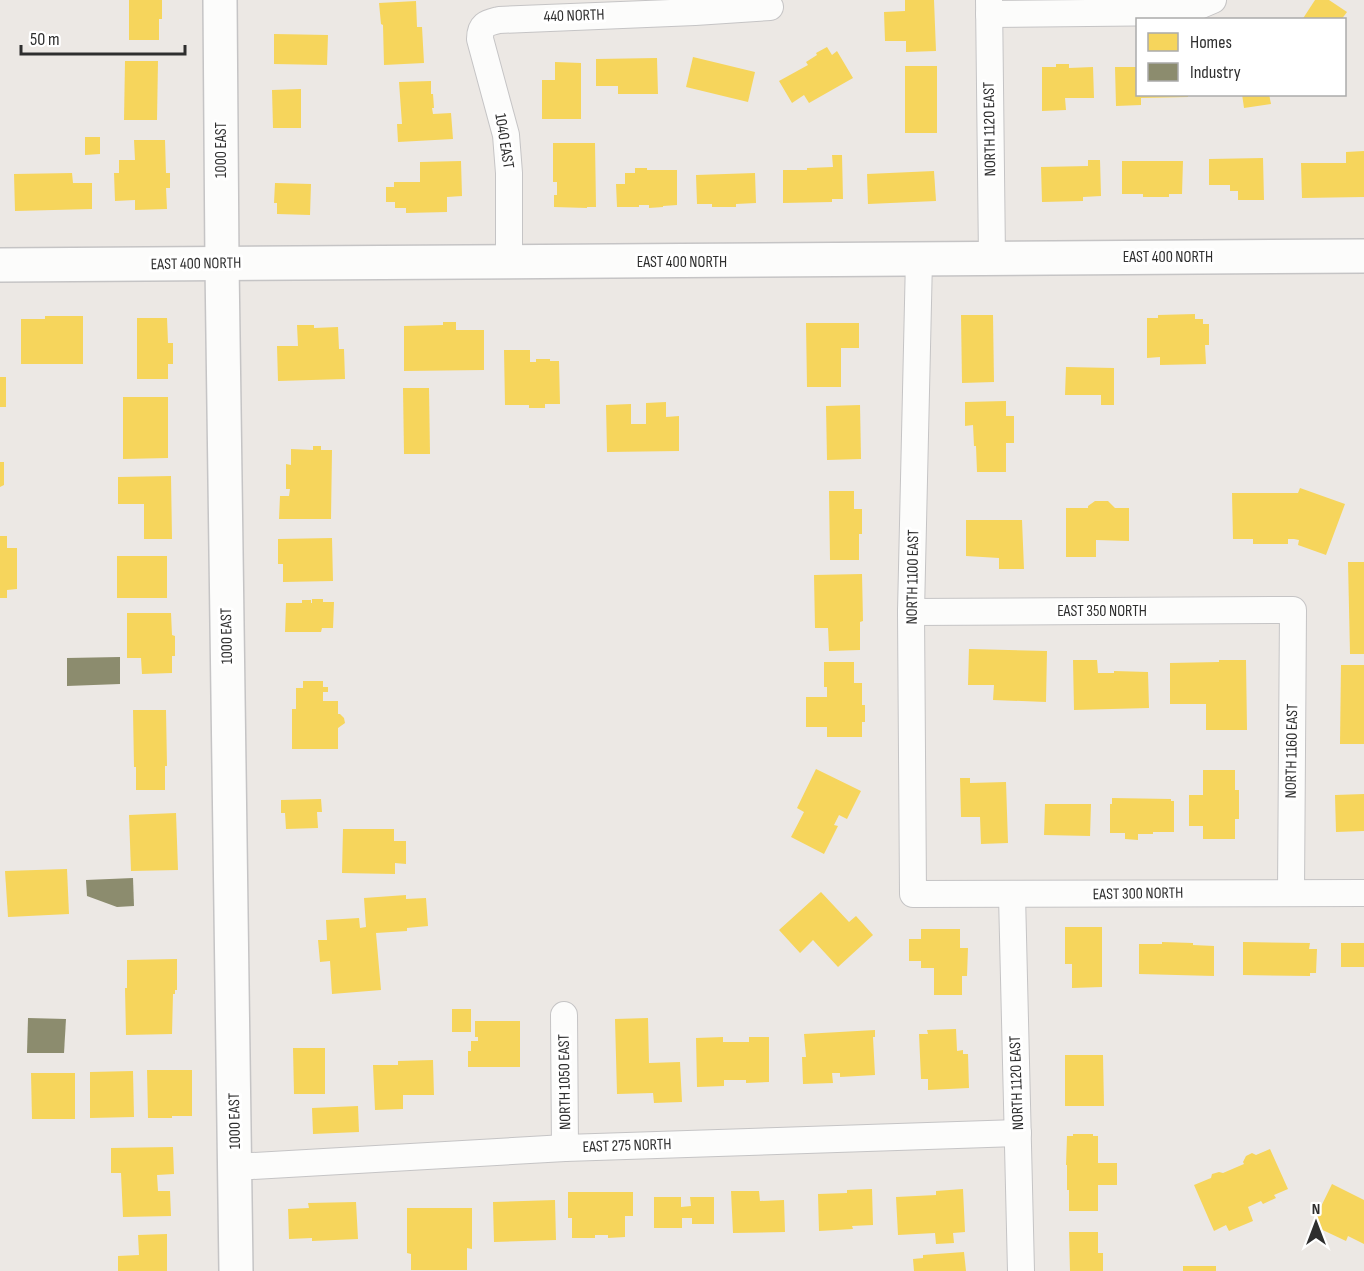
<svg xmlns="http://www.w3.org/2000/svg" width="1364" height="1271" viewBox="0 0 1364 1271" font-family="'Sofia Sans Condensed',sans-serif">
<rect width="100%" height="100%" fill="#ece8e4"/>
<!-- homes -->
<g fill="#f6d55c">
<polygon points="129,0 162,0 162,19 159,19 159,40 129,40"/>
<polygon points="905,0 934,0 936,51 906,52 906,41 885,41 884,12 905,11"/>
<polygon points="1315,0 1329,0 1347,12 1341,20 1302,20"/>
<polygon points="416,1 417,27 422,27 424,63 384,65 383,25 381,24 379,3"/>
<polygon points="274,34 328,35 327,65 274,64"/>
<polygon points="827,47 832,55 837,51 853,78 809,103 804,95 792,103 779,81 808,65 806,62 817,55 816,53"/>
<polygon points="693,57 755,72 748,102 686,87"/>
<polygon points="657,58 658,94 618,94 618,86 596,86 596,59"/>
<polygon points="125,61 158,61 157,120 124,120"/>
<polygon points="555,62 581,63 581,119 542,119 542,80 555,80"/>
<polygon points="1056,64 1069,64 1069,68 1093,67 1094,98 1065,98 1066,110 1042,111 1042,67 1056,67"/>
<rect x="905" y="66" width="32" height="67"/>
<polygon points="1115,67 1138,67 1138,94 1188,94 1188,97 1141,98 1141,105 1116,106"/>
<polygon points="431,81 431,94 433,94 434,108 432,108 433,114 451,113 453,139 398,142 397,124 402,124 399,82"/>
<polygon points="301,89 301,128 273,128 272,90"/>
<polygon points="1242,94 1269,94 1271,104 1244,108"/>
<polygon points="85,137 100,137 100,154 85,155"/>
<polygon points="134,140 165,140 166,173 170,173 170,188 166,188 167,209 135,210 135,200 115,201 114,173 119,173 119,160 135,160"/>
<polygon points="553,143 595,143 596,207 587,207 587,208 554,207 554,195 557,195 557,182 553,182"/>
<polygon points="1364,151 1364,197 1302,198 1301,163 1346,163 1346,152"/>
<polygon points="832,155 842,155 843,199 832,199 832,202 783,203 783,170 807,170 807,168 833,167"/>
<polygon points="1263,158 1264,200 1238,200 1238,191 1230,191 1230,185 1209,185 1209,159"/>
<polygon points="1088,160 1100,160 1101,196 1083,197 1083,201 1042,202 1041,167 1088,166"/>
<polygon points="461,161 462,196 447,197 447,212 406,213 406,208 395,208 395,202 386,202 386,187 394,187 394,182 420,182 420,162"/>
<polygon points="1122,161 1183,161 1182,194 1169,194 1169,197 1143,197 1143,194 1122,194"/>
<polygon points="635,168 647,168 647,170 677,170 677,205 663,206 663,207 649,208 649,205 639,205 639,207 617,207 616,184 625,184 625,173 635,173"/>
<polygon points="934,171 936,201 868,204 867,174"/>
<polygon points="72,173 73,183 92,183 92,209 15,211 14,174"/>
<polygon points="755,173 756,203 736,204 736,207 712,207 712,204 697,204 696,175"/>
<polygon points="275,183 311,184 310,215 277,214 277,203 274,203"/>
<polygon points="1195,314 1195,319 1203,319 1203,324 1209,324 1209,345 1205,345 1206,364 1160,365 1160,357 1147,358 1147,318 1158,318 1158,315"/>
<polygon points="961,315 993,315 994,382 962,383"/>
<polygon points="45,316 83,316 83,364 21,364 21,319 45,319"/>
<polygon points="137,318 167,318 168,343 173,343 173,364 168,364 168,379 137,379"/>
<polygon points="443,322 456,322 456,330 484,330 484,370 404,371 404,326 443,325"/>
<polygon points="806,323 859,323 859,348 841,348 841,387 807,387"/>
<polygon points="297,325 314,325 314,328 338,327 339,349 344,349 345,379 278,381 277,346 298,346"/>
<polygon points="504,350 530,350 530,362 536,362 536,359 550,359 550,361 559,361 560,404 545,404 545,408 529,408 529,405 505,405"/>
<polygon points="1066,367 1114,368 1114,405 1101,405 1101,395 1065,395"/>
<rect x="0" y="377" width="6" height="30"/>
<polygon points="403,388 429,388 430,454 404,454"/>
<polygon points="123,397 168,397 168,458 123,459"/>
<polygon points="1006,401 1006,416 1014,416 1014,443 1006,443 1006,472 977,472 976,446 974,446 973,425 965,426 965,402"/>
<polygon points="666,402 666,417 679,416 679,451 607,452 606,405 631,404 631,424 646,424 646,403"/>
<polygon points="860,405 861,459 827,460 826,406"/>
<polygon points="313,446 321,446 321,450 332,450 331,519 279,519 280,496 289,496 290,489 286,489 286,464 291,465 291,449 313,450"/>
<polygon points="0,462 4,462 4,485 0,487"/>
<polygon points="171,476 172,539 144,539 144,504 118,504 118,477"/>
<polygon points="1300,488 1345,504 1326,555 1298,545 1299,540 1294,539 1288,539 1288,544 1253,544 1253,539 1233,539 1232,493 1298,493"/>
<polygon points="829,491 854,491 854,509 862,509 862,534 859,534 859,560 830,560"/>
<polygon points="1095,501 1108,501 1115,508 1129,508 1129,541 1096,540 1096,557 1066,557 1066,508 1088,508 1088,506"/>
<polygon points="966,520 1022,520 1024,569 999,569 999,558 966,556"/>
<polygon points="0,536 7,536 7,548 17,548 17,589 7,590 7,598 0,598"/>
<polygon points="332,538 333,581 283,582 283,564 278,564 278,539"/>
<rect x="117" y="556" width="50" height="42"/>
<polygon points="1348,562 1364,562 1364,654 1350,654"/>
<polygon points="862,574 863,621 860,622 860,650 829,651 828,628 815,628 814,575"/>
<polygon points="312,599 323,599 323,602 334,602 333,628 322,628 321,632 285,632 286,603 302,603 302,600 311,600 311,603 312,603"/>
<polygon points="127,613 171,613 172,635 175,636 175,656 172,656 172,673 142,674 141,658 127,658"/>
<polygon points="969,649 1047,651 1046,702 993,700 994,685 968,685"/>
<polygon points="1073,660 1097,660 1098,673 1114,673 1114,671 1148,672 1149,708 1074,710"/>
<polygon points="1219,660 1246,660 1247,730 1206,730 1206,704 1170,704 1170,663 1219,662"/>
<polygon points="824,662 854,662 854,683 862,683 862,705 865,705 865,722 862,722 862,737 827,737 827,727 806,727 806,697 827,697 827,687 824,687"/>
<polygon points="1341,665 1364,665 1364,744 1340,744"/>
<polygon points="303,681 323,681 323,687 328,687 328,692 323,692 323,701 338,701 338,714 340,714 344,718 345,723 338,728 338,749 292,749 292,709 296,709 296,688 303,688"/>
<polygon points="133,710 166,710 167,766 165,766 165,790 136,790 136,767 134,767"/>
<polygon points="816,769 861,791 847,819 839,815 834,825 838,826 824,854 791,837 804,812 797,808"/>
<polygon points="1203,770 1235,770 1235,790 1239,790 1239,819 1235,819 1235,839 1203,839 1203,826 1189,826 1189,795 1203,795"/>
<polygon points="960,778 970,778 970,783 1006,782 1008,843 981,844 980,817 961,817"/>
<polygon points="1364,794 1364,831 1336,832 1335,795"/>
<polygon points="1112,798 1171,799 1171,801 1174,801 1174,832 1153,832 1153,834 1138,834 1138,840 1125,839 1125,833 1110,833 1110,804 1112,804"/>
<polygon points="321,799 322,812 317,812 318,828 286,829 285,813 281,813 281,800"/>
<polygon points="1045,804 1091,804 1090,836 1044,835"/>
<polygon points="176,813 178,870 131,871 129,815"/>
<polygon points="343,829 394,829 394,841 406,841 406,864 395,863 395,874 342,873"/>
<polygon points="67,869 69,914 8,917 5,871"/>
<polygon points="821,892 849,922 856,916 873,935 838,967 813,940 800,953 779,930"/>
<polygon points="406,895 406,899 426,898 428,926 407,928 407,931 376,933 381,990 332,994 330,961 320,962 318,940 327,940 326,920 359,918 360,928 366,927 364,898"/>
<polygon points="1065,927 1102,927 1102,987 1072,988 1072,964 1065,964"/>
<polygon points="921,929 960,929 960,948 968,948 967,976 962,976 962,995 934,995 934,968 921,968 921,961 909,961 909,939 921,939"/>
<polygon points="1162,942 1193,943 1193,945 1214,946 1214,976 1139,974 1139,944 1162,944"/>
<polygon points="1243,942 1310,943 1309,949 1317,949 1316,973 1310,973 1310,976 1243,975"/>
<rect x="1341" y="943" width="23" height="24"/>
<polygon points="177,959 177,990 175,990 175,994 173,994 172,1034 126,1035 125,988 127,988 127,960"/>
<rect x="452" y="1009" width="19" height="23"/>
<polygon points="648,1018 649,1063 680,1062 682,1102 654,1103 653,1093 617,1094 615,1019"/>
<polygon points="475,1021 520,1021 520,1067 468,1067 468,1051 471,1051 471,1041 478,1041 478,1037 475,1037"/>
<polygon points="956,1029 957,1051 963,1050 963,1054 968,1054 969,1088 928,1090 928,1079 921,1079 919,1034 928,1034 927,1030"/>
<polygon points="875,1030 875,1037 873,1037 875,1075 840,1077 840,1073 832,1073 833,1083 803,1084 802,1057 806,1057 804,1034"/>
<polygon points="723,1037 723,1042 749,1042 749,1037 769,1037 769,1082 746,1083 746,1080 724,1080 724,1086 697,1087 696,1038"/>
<polygon points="293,1048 325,1048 325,1094 294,1094"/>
<polygon points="1065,1055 1103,1055 1104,1106 1065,1106"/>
<polygon points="433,1060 434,1095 403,1095 403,1109 375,1110 373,1065 398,1065 398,1061"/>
<polygon points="147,1070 192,1070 192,1116 172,1116 172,1118 148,1118"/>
<polygon points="133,1071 134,1117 90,1118 90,1072"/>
<polygon points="31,1073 75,1073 75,1119 32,1119"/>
<polygon points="358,1106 359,1132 313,1134 312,1108"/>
<polygon points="1073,1134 1093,1134 1093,1136 1098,1136 1098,1163 1117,1163 1117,1185 1098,1185 1098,1211 1069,1211 1069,1190 1067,1190 1067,1165 1066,1165 1067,1136 1073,1136"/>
<polygon points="173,1147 174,1174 157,1175 158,1191 170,1191 171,1216 123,1217 121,1173 111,1173 111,1148"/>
<polygon points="1270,1149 1288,1189 1274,1195 1276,1198 1263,1204 1261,1201 1248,1207 1253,1221 1229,1231 1226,1225 1214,1231 1194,1185 1211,1178 1212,1174 1219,1172 1223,1173 1244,1164 1243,1162 1246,1156 1252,1153 1256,1155"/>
<polygon points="1332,1184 1364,1200 1364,1244 1348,1236 1346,1241 1312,1225"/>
<polygon points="872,1189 873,1225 852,1226 853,1229 819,1231 818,1194 847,1193 847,1190"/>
<polygon points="963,1189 965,1232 953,1233 954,1243 936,1244 935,1233 898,1235 896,1197 936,1195 936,1191"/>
<polygon points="731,1191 759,1191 760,1201 784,1200 785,1232 733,1233"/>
<polygon points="568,1192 633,1192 633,1216 625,1216 625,1237 608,1238 608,1235 595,1235 595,1238 572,1238 572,1218 568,1218"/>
<polygon points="654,1197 681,1197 681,1207 691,1206 690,1197 714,1197 714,1224 692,1224 692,1218 682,1218 682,1228 654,1228"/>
<polygon points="555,1200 556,1240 494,1242 493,1202"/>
<polygon points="356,1202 358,1239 312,1241 312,1238 289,1239 288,1209 309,1208 308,1203"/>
<polygon points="407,1208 472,1208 472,1249 467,1248 467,1270 411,1270 411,1254 407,1253"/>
<polygon points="1069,1232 1098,1232 1098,1253 1103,1253 1103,1271 1070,1271"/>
<polygon points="167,1234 167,1271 118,1271 118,1256 139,1255 138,1235"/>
<polygon points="964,1252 966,1271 914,1271 913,1259 923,1258 923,1255"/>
<rect x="1183" y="1266" width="33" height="5"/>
</g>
<!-- industry -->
<g fill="#8c8c6e">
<polygon points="120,657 120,684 67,686 67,658"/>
<polygon points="133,878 134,906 117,907 87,896 86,880"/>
<polygon points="28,1018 66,1019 64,1053 27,1053"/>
</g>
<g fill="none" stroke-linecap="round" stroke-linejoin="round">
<defs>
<g id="street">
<polyline points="989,0 992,258"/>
<polyline points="989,14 1185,12 1213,0"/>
<polyline points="919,259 911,612 913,894 1364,893"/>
<path d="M509 263V173L506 135 480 39C480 24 487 23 499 20L695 12 770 7"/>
<polyline points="911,612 1293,610 1291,892"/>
<polyline points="1012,895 1021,1271"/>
<polyline points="564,1015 565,1148"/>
<polyline points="235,1167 565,1148 1018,1133"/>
</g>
<g id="secondary">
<polyline points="220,0 222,264 236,1271"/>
<path d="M0 265C455 263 909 258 1364 256"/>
</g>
</defs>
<!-- street casing -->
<use href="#street" stroke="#c5c4c5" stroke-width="28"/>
<!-- secondary casing -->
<use href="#secondary" stroke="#c5c4c5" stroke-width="36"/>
<!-- street -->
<use href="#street" stroke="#fcfcfb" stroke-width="26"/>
<!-- secondary -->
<use href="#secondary" stroke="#fcfcfb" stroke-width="33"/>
</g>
<g text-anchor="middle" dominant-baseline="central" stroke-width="6" stroke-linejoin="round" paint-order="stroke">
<!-- street labels -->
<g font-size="16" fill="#2e2e2e" stroke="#fff">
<text transform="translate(574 16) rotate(-2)">440 NORTH</text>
<text transform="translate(990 129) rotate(-91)">NORTH 1120 EAST</text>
<text transform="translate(504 141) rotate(81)">1040 EAST</text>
<text transform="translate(221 150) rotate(-90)">1000 EAST</text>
<text x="1168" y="257">EAST 400 NORTH</text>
<text x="682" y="262">EAST 400 NORTH</text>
<text transform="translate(196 264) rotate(-1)">EAST 400 NORTH</text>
<text transform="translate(913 577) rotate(-89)">NORTH 1100 EAST</text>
<text x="1102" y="611">EAST 350 NORTH</text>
<text transform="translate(227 636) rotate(-91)">1000 EAST</text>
<text transform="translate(1292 751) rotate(-89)">NORTH 1160 EAST</text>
<text transform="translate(1138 894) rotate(-1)">EAST 300 NORTH</text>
<text transform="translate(565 1082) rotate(-91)">NORTH 1050 EAST</text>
<text transform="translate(1017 1083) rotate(-92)">NORTH 1120 EAST</text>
<text transform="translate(235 1121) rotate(-91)">1000 EAST</text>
<text transform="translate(627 1146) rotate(-2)">EAST 275 NORTH</text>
</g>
</g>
<!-- legend -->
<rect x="1136" y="18" width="210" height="78" fill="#ffffff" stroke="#ababab" stroke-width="1.5"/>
<rect x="1148" y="33" width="30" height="18" fill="#f6d55c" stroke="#ababab" stroke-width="1.5"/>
<text x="1190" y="48" font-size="18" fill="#2e2e2e">Homes</text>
<rect x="1148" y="63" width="30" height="18" fill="#8c8c6e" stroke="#ababab" stroke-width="1.5"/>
<text x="1190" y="78" font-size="18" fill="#2e2e2e">Industry</text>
<!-- north arrow -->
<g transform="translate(1316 1223)" stroke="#ffffff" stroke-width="4.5" paint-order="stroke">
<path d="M0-4.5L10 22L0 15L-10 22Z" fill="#2e2e2e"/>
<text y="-9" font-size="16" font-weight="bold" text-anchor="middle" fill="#2e2e2e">N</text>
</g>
<!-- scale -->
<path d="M21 45v9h164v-9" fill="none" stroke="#2e2e2e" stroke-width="3"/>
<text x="30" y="45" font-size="18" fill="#2e2e2e" stroke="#ffffff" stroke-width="4.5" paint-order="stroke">50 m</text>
</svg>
